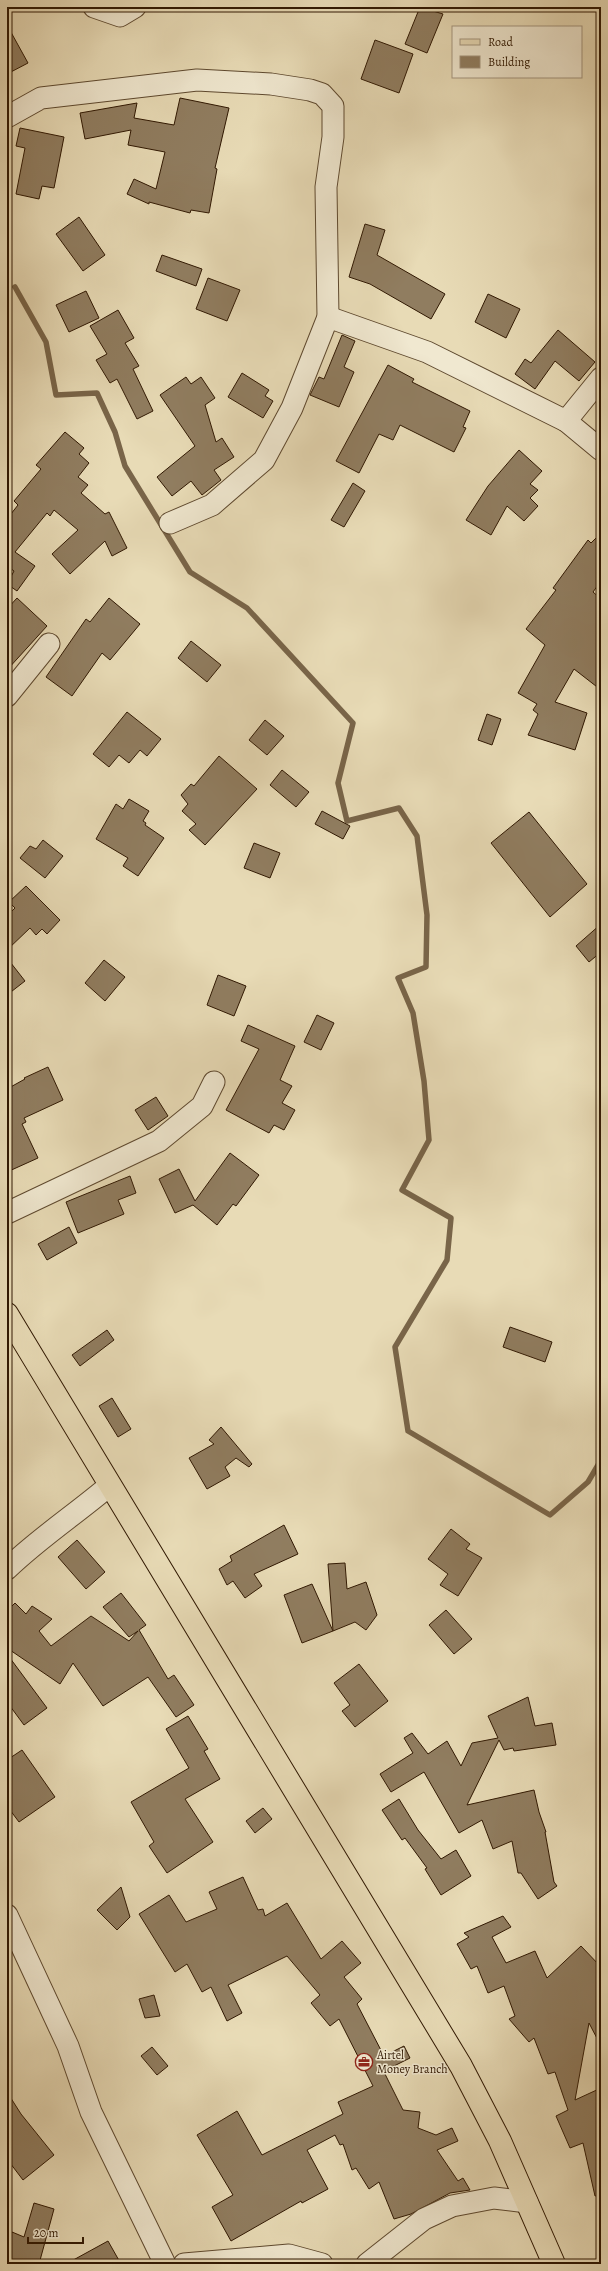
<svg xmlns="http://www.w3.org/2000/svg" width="608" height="2271" viewBox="0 0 608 2271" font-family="Alegreya,serif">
<rect width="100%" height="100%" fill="#e8dbb6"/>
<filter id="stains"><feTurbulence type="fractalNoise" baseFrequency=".005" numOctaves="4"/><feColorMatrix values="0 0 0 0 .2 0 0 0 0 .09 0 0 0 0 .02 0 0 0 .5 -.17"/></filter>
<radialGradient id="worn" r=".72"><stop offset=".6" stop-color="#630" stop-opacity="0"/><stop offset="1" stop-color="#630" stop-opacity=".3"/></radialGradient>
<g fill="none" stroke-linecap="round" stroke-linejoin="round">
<!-- stream -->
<polyline stroke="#796549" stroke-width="5.5" points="15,287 46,342 56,395 97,393 115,432 125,466 190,572 247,608 353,723 338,783 347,821 399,808 417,836 427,915 426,967 398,978 413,1013 424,1081 429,1140 402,1190 451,1218 447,1260 395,1347 408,1431 550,1515 588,1482 601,1460"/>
</g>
<!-- building -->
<g fill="#907d60" stroke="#301802">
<polygon points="420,7 443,14 427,53 405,44"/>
<polygon points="7,25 28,63 7,74"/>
<polygon points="375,40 413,54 399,93 361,79"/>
<polygon points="180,98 229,108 215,168 217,169 209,213 191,210 190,213 149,202 149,204 127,194 134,179 156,189 165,152 128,145 131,130 85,139 80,113 137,103 134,118 174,125"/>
<polygon points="20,128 64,137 54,188 42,186 39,199 16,194 25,148 16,146"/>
<polygon points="79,217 105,255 83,271 56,234"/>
<polygon points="365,224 385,230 377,255 445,294 431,319 370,284 349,277"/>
<polygon points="162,255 202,269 196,286 156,271"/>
<polygon points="208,278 240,290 227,321 196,309"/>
<polygon points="86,291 99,318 69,332 56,305"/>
<polygon points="488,294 520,309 506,338 475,322"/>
<polygon points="118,310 134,338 125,343 139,366 133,369 153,411 137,419 117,379 110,383 96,360 107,354 90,326"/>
<polygon points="558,330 595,362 579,381 555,361 535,389 515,374 525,359 531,363"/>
<polygon points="342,335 355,341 344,367 354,372 339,407 310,395 319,377 324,379"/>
<polygon points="388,365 414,379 412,382 470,411 463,427 466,428 454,452 400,425 393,440 379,434 359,473 336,461"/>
<polygon points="242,373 269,390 265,396 273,401 263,418 228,397"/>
<polygon points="186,377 191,384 201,377 215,398 205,405 216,442 222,438 234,457 214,470 221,480 202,495 191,481 172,496 157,477 195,446 160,395"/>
<polygon points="65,432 84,448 79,454 89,463 78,477 88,485 81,493 105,514 109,512 127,548 112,556 105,541 70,574 52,554 78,530 54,510 50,516 47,513 15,552 35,566 17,591 7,584 14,571 7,566 7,519 18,505 14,501 41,469 36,465"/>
<polygon points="519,450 542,471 530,484 538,490 530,498 538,506 524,521 507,506 491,535 466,520 488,486"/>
<polygon points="353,483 365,491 344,527 331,520"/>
<polygon points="601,533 601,581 593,592 601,599 601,690 574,669 555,702 587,713 575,750 528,735 538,714 533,710 537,704 518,693 545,645 526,629 556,590 553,588 588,540 591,543"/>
<polygon points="17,598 47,626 7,670 7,609"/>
<polygon points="109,598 140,624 110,660 102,653 72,696 46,677 86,619 90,622"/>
<polygon points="191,641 221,665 207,682 178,658"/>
<polygon points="127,712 161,739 147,756 140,750 129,763 119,755 109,767 93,754"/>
<polygon points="487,714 501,719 492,745 478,740"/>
<polygon points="265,720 284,736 267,755 249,740"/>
<polygon points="219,756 257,789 205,845 189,830 196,824 182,811 188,804 181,795 191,784 194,786"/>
<polygon points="282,770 309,792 296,807 270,785"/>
<polygon points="129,799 149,811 143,821 146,823 145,825 164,838 138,876 123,866 128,858 96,839 116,804 123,809"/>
<polygon points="322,811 350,826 343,839 315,824"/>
<polygon points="529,812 587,884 550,917 491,843"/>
<polygon points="43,840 63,856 45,878 20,858 30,846 36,849"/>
<polygon points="254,843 280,853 270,878 244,868"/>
<polygon points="26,886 60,920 47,934 42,929 36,935 30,928 7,950 7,916 15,908 9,902"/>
<polygon points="601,924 601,952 589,962 576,946"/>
<polygon points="7,958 25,981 7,995"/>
<polygon points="104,960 125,977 105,1001 85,983"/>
<polygon points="218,975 246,986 234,1016 207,1005"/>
<polygon points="317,1015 334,1023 321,1050 304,1042"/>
<polygon points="248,1025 295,1046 280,1080 292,1086 282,1103 295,1110 284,1130 274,1125 269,1133 226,1110 259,1049 241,1041"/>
<polygon points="48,1067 63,1100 24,1118 26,1122 22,1124 38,1158 7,1172 7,1089 25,1079 24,1078"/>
<polygon points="156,1097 168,1116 148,1130 135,1110"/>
<polygon points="230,1153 259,1175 236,1206 233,1204 217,1225 193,1205 175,1213 159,1179 179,1169 195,1201"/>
<polygon points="130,1176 136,1193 118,1200 124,1214 78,1233 66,1202"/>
<polygon points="69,1227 77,1243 47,1260 38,1244"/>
<polygon points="510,1327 552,1342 545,1362 503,1347"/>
<polygon points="107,1330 114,1340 80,1366 72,1355"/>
<polygon points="112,1398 131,1429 118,1437 99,1406"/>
<polygon points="221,1427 252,1464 249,1467 236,1458 225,1467 230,1476 207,1489 189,1458 214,1444 209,1440"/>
<polygon points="284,1525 298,1554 254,1574 262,1586 245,1598 233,1581 227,1585 219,1569 232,1561 230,1556"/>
<polygon points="451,1529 470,1544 466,1549 482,1558 458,1596 440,1585 448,1574 428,1559"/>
<polygon points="77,1540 105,1572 86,1589 58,1557"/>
<polygon points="345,1563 347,1589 366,1582 377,1615 366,1630 355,1622 333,1631 328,1564"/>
<polygon points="312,1584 333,1631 302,1643 284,1595"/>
<polygon points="121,1593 146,1625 139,1630 168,1679 174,1675 194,1705 176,1717 148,1677 103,1706 73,1663 60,1684 7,1648 7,1611 15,1603 26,1614 32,1606 52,1619 39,1631 51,1646 91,1616 129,1641 138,1631 129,1637 103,1607"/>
<polygon points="446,1610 472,1639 454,1654 429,1625"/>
<polygon points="7,1654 47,1708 24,1725 7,1702"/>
<polygon points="359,1664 388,1701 355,1727 342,1711 350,1705 334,1683"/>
<polygon points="528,1697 535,1726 552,1723 556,1745 514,1751 513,1748 504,1750 499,1740 467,1805 534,1790 539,1812 546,1832 545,1832 554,1882 557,1886 538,1899 521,1873 518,1873 512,1841 493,1849 482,1820 459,1833 424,1772 391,1792 380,1774 413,1753 404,1738 412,1733 428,1754 447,1741 461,1766 472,1743 498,1738 488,1716"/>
<polygon points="188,1716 208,1749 204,1751 220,1779 185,1799 213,1842 167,1873 149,1846 154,1842 131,1802 189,1768 166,1729"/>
<polygon points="22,1750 55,1797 19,1822 7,1806 7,1760"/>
<polygon points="399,1799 418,1830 441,1859 456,1850 471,1876 441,1895 425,1869 427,1868 405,1838 402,1840 382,1810"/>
<polygon points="263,1808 272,1819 255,1833 246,1821"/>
<polygon points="243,1877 258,1910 263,1909 265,1916 287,1903 321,1959 342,1941 361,1963 344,1977 362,1999 357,2004 384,2056 404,2046 410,2058 390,2068 391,2070 385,2074 403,2110 420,2112 418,2128 436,2135 452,2128 458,2141 437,2150 458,2181 463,2178 470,2190 450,2193 411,2214 394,2219 379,2182 369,2189 356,2168 352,2170 343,2144 340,2145 335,2135 307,2150 328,2189 302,2203 301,2201 231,2241 212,2207 233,2195 197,2135 237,2111 262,2155 343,2114 338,2102 373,2086 339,2019 330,2026 311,2003 320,1995 287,1956 228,1985 242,2013 227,2021 211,1987 202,1992 187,1964 175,1972 139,1914 169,1895 186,1922 217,1909 209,1892"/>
<polygon points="121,1887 130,1917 117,1930 97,1910"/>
<polygon points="503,1916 511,1927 492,1937 506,1963 535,1951 547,1978 581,1946 601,1967 601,2046 589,2023 575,2100 601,2088 601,2195 595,2196 583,2143 570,2148 556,2116 568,2110 555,2072 548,2074 534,2038 529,2042 509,2019 515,2016 504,1986 488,1993 477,1966 471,1969 457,1944 469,1937 464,1933"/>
<polygon points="154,1995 160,2016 145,2018 139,1999"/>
<polygon points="152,2047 168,2066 157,2075 141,2056"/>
<polygon points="7,2092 21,2114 54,2155 23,2180 7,2159"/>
<polygon points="34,2203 54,2209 39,2264 7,2264 7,2247 12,2232 24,2237"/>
<polygon points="108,2241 121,2264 66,2264"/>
</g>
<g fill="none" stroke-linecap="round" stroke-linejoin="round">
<defs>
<g id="minor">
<polyline points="94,7 120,16 135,7"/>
<polyline points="7,117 41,98 197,80 271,84 310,90 322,94 333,106 333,137 326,187 328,317 292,408 264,460 212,505 170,523"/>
<polyline points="328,317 427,352 566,421 601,450"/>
<polyline points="566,421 601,378"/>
<polyline points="7,696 49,644"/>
<polyline points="7,1213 159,1141 202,1106 214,1082"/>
<path d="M7 1569C39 1538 76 1514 110 1485"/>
<polyline points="7,1915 68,2046 91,2112 165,2264"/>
<polyline points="184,2264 289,2255 322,2264"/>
<polyline points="367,2264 424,2219 452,2206 494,2198 527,2202"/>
</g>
<polyline id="major" points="7,1314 461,2066 500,2141 554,2264"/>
</defs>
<!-- minor casing -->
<use href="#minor" stroke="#5e492f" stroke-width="23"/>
<!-- major casing -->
<use href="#major" stroke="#301802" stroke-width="24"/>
<!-- minor -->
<use href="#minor" stroke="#f0e8d0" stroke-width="21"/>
<!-- major -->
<use href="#major" stroke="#e8dbb6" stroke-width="22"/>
</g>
<!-- icons -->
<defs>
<symbol id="office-ring" viewBox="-11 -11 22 22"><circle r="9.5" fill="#f0e8d0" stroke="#8f2418" stroke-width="1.5"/><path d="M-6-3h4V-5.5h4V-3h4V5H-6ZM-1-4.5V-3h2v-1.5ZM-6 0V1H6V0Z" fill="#8f2418"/></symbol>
</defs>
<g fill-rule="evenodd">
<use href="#office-ring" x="354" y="2052" width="20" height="20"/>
</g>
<g text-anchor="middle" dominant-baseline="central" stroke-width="3" stroke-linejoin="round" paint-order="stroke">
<!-- poi labels -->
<g font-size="12" fill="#301802" stroke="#f0e8d0" text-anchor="start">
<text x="377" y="2055">Airtel<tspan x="377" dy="14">Money Branch</tspan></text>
</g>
</g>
<!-- margin -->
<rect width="608" height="2271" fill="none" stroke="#e8dbb6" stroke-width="24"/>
<rect x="8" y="8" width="592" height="2255" fill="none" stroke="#301802" stroke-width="2"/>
<rect x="12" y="12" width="584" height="2247" fill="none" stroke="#301802"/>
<!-- legend -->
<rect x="452" y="26" width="130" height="52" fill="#f0e8d0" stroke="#a3957e"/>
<rect x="460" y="39" width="20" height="6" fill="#e8dbb6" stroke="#a3957e"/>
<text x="488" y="46" font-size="12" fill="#301802">Road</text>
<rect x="460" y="56" width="20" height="12" fill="#907d60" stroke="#a3957e"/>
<text x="488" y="66" font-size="12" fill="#301802">Building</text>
<!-- scale -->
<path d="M28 2237v6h55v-6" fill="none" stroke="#301802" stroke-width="2"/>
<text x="34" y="2237" font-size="12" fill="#301802" stroke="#f0e8d0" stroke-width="3" paint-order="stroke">20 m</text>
<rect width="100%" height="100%" filter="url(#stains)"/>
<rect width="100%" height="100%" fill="url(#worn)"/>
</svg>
